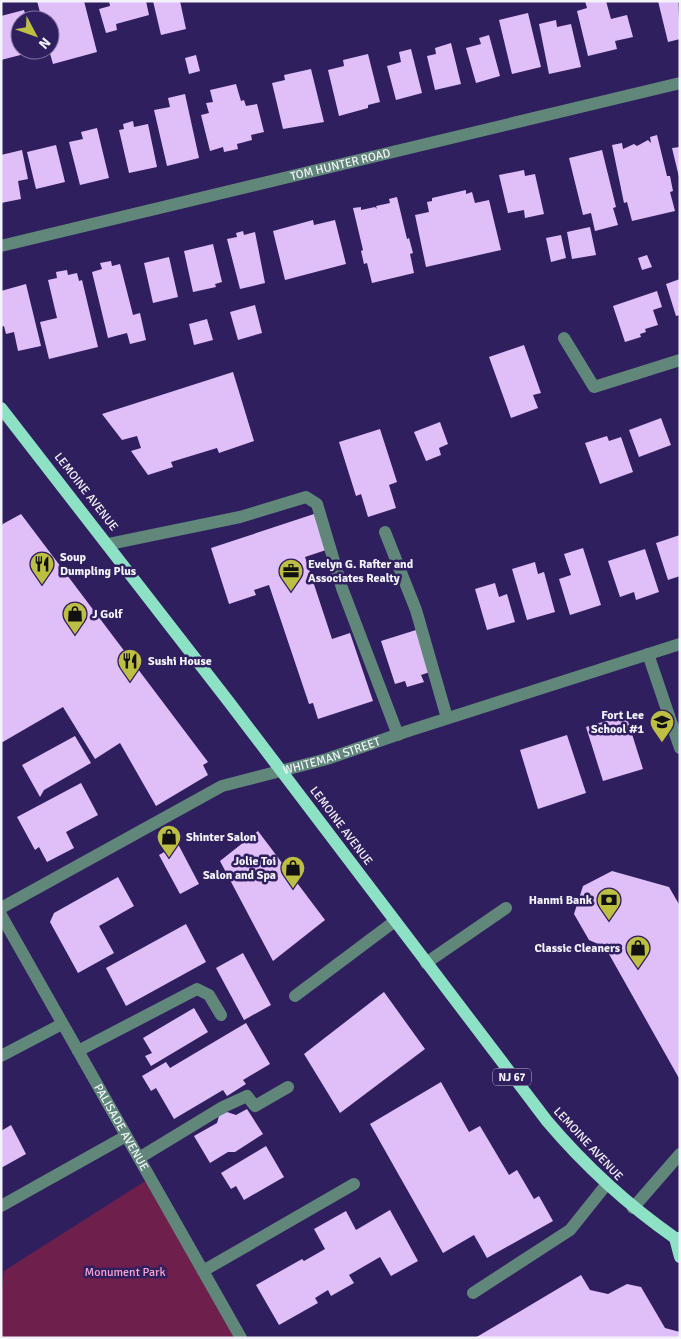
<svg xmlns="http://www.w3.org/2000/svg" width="681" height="1339" viewBox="0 0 681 1339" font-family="Signika,sans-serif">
<rect width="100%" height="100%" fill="#301f5f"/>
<!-- green -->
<polygon fill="#6e1f4b" points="150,1178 240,1338 1,1338 1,1297 4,1271"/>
<!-- building -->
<g fill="#e0bff9">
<polygon points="37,1 84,1 97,52 53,64 49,50 50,20 42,20"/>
<polygon points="109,1 146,1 149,15 116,24 117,30 106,33 99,9 110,6"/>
<polygon points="153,1 180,1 186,29 161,35"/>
<polygon points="585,1 606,1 611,19 627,15 633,37 615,41 617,49 588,56 577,11 587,8"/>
<polygon points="658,1 678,1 680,39 668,42"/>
<polygon points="24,10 27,20 20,20 20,50 36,51 1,60 1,16"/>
<polygon points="528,13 541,67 512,74 499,20"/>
<polygon points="556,20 557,27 571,24 581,67 549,74 539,24"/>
<polygon points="489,35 500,76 476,83 466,48 481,44 479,38"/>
<polygon points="451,43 461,84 435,90 427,56 436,54 435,48"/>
<polygon points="411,49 422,93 396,100 387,66 401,62 399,52"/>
<polygon points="368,54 380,102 368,105 368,108 339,116 328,70 344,66 343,60"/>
<polygon points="196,55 200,71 189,74 185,58"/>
<polygon points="311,69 324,122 283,129 272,83 285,80 284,75"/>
<polygon points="236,84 241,101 244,100 246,106 257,104 264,132 251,135 252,140 237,144 238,149 224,152 223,147 210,151 201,115 209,113 206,103 213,102 210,90"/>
<polygon points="185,94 199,158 167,166 154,110 170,107 168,98"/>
<polygon points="133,121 134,127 148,124 157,167 129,173 119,130 124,129 123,124"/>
<polygon points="97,128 109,178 80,185 69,142 83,139 81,132"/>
<polygon points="657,135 667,176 670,176 673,191 670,192 675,211 632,221 627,202 624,203 612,145 622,143 623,149 634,144 637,146 648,140 651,143 650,137"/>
<polygon points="56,145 65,182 36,189 27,152"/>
<polygon points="680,147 680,177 679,177 672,148"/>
<polygon points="22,150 28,179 18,181 21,199 1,203 1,155"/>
<polygon points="602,150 616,207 613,208 618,225 595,231 591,213 583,215 569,158"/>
<polygon points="524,170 525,176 535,174 544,214 525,218 524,210 508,213 499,175"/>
<polygon points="466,190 466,194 472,192 475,203 489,200 501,250 426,267 415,215 429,212 427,202 432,201 432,198"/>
<polygon points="397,197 407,239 409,238 413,253 410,254 414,273 372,283 367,263 364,264 361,251 363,250 353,208 361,207 361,210 375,207 377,209 376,206 390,203 389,199"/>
<polygon points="313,220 314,225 335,220 346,264 285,280 273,231"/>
<polygon points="590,227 596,255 572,259 567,232"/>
<polygon points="243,231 244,235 255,232 265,283 240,289 227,239 237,237 236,233"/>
<polygon points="561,235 566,258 551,262 546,238"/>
<polygon points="213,244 222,282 215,284 216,287 193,292 184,251"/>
<polygon points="647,255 652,267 642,270 638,258"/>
<polygon points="169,257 178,297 153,303 144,263"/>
<polygon points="111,261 112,266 120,264 133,315 140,313 146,340 130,344 127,333 108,338 92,272 102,269 100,263"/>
<polygon points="67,270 68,275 77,273 79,281 82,280 98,347 49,359 40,322 57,318 48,280 57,278 56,272"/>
<polygon points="680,279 680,315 676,316 666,284"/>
<polygon points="26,284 41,346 18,351 14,332 6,334 4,326 1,327 1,291"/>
<polygon points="657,291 662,307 653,310 658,325 645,329 646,332 640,334 641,337 625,342 613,306"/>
<polygon points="255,305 262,333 238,340 230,312"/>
<polygon points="207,319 213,340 194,345 189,324"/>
<polygon points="524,345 541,393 533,395 538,408 511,418 489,357"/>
<polygon points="233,372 254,441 219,453 217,448 171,462 173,467 148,475 131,451 141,448 137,436 122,440 102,414"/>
<polygon points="661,418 671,445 639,457 629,430"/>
<polygon points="440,422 448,444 439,448 441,455 426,461 414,432"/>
<polygon points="380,429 397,482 389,485 396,508 368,517 361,494 356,496 339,442"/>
<polygon points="607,436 609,441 621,437 633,472 600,484 585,443"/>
<polygon points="21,514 208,762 203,765 208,775 156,806 120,743 95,759 63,707 1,743 1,525"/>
<polygon points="314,514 326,550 305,557 332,639 350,633 373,701 318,719 313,703 309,704 269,585 254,590 256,595 229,604 211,548"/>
<polygon points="680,535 680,576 668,580 656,543"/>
<polygon points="583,548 601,605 570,615 559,579 571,575 564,554"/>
<polygon points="645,549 659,592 636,600 634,592 620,597 608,561"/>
<polygon points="535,562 538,574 544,572 555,612 527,620 512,569"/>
<polygon points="495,583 499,597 507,594 515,622 487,630 475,589"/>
<polygon points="416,630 430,672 421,675 424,682 407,687 405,681 395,684 381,641"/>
<polygon points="626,715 643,769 603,781 586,727"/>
<polygon points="567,735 586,793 538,809 520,750"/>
<polygon points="75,736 91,763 44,790 40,797 22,765"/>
<polygon points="81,783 98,815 66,832 74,848 47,862 39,847 35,850 17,817"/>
<polygon points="258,831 325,920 273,961 220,861"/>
<polygon points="178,844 199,884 180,894 159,855"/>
<polygon points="612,871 669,887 680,906 680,1080 605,947 589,940 574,914 583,886"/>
<polygon points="118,877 134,906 99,926 114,953 78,973 50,922 54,913"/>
<polygon points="186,924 206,962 126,1006 106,968"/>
<polygon points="243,953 271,1005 244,1020 216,968"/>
<polygon points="384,992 425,1049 340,1113 304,1054"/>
<polygon points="194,1008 208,1032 151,1066 145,1056 152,1053 143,1038"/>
<polygon points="246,1023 270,1064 243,1080 246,1084 227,1096 223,1090 174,1119 156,1088 151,1091 142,1076 166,1062 170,1068"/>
<polygon points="441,1082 469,1132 480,1126 509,1175 517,1170 534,1199 539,1196 553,1221 487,1258 474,1235 443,1253 370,1124"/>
<polygon points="247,1109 263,1134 235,1152 228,1152 210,1163 194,1136 217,1123 219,1116 227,1112 236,1115"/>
<polygon points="11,1125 26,1154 1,1168 1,1131"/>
<polygon points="266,1146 284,1177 244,1200 236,1186 231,1189 221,1173"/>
<polygon points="390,1210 418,1261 391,1276 380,1257 349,1275 354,1283 331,1296 328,1290 315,1298 318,1303 279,1325 256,1285 302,1259 304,1261 325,1249 314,1229 346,1211 356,1230"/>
<polygon points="581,1275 590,1290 608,1294 627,1284 641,1287 665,1328 680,1332 680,1338 475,1338"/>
</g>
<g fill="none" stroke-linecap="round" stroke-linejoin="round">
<!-- minor -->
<g stroke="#608779" stroke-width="12">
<path id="s1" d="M1 246 680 83"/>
<polyline points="564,338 594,387 680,360"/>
<polyline points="385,532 416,610 447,718"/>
<polyline points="109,544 240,517 306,497 317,504 342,588 398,735"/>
<polyline points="648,654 680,748"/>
<path id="s2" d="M1 908 222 786 327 759 408 731 680 644"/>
<path id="s3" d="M1 915 241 1338"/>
<polyline points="426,963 506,908"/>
<polyline points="295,996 395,921"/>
<polyline points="78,1051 197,989 209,995 221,1015"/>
<polyline points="1,1056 62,1024"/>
<polyline points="139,1158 223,1107 247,1096 255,1106 288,1087"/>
<polyline points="1,1206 126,1136"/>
<polyline points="633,1208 680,1154"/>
<polyline points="203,1271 354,1184"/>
<polyline points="473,1293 570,1230 606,1185"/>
</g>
<!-- major -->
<g stroke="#8de1c4" stroke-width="12">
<path d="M1 408 229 702 547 1121C586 1167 625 1203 675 1238H680"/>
<polyline points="675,1238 680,1257"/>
</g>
</g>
<!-- icons -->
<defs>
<symbol id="restaurant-pin" viewBox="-11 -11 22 30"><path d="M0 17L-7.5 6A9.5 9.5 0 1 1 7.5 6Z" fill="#bdbf43" stroke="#301f5f"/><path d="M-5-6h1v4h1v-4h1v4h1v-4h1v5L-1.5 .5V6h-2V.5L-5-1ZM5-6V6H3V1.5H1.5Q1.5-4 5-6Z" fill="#111"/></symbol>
<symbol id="office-pin" viewBox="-11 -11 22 30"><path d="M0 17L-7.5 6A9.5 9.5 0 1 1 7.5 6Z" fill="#bdbf43" stroke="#301f5f"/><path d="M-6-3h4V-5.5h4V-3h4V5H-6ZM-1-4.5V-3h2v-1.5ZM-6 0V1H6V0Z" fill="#111"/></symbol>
<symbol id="shop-pin" viewBox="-11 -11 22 30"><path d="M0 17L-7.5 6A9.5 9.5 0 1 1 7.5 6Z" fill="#bdbf43" stroke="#301f5f"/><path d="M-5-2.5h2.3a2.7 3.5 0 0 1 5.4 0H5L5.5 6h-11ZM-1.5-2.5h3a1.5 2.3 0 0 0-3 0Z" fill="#111"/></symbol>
<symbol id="school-pin" viewBox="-11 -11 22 30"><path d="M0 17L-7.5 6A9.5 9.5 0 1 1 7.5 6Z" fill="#bdbf43" stroke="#301f5f"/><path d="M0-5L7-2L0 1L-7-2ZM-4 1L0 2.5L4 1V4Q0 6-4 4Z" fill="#111"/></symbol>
<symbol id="bank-pin" viewBox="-11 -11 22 30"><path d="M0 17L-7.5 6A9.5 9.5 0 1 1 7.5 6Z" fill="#bdbf43" stroke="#301f5f"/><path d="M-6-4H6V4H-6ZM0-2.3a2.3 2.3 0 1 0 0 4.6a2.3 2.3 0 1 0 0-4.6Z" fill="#111"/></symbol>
</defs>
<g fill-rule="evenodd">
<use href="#restaurant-pin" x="28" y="550" width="28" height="38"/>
<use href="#office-pin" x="277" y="557" width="28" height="38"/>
<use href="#shop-pin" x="61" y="600" width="28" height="38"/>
<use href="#restaurant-pin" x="116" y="647" width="28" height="38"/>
<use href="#school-pin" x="648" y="708" width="28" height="38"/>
<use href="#shop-pin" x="155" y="823" width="28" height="38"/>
<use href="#shop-pin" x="279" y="854" width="28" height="38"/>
<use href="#bank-pin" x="595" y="886" width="28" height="38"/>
<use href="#shop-pin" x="624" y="934" width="28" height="38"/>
</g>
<g text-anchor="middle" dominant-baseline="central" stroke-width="5" stroke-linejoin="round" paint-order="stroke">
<!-- shield labels -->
<rect fill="#301f5f" stroke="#b8b3cc" stroke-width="1" x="493" y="1068.5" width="38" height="17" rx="4"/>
<g font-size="11" font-weight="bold" fill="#f3f3fb">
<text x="512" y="1077">NJ 67</text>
</g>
<!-- street labels -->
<g font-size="12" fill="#f3f3fb" stroke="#301f5f">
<text stroke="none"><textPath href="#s1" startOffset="349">TOM HUNTER ROAD</textPath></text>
<text transform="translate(86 492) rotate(52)">LEMOINE AVENUE</text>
<text stroke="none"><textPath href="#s2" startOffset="366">WHITEMAN STREET</textPath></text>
<text transform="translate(341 826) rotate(53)">LEMOINE AVENUE</text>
<text stroke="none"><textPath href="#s3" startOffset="244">PALISADE AVENUE</textPath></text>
<text transform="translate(588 1144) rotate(47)">LEMOINE AVENUE</text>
</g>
<!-- poi labels -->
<g font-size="12" font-weight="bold" fill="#f3f3fb" stroke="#301f5f" text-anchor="start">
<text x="60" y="557">Soup<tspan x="60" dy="14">Dumpling Plus</tspan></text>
<text x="308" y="564">Evelyn G. Rafter and<tspan x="308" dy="14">Associates Realty</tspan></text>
<text x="92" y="614">J Golf</text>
<text x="148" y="661">Sushi House</text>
<text x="644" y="715" text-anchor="end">Fort Lee<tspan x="644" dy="14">School #1</tspan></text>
<text x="186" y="837">Shinter Salon</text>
<text x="276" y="861" text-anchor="end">Jolie Toi<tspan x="276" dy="14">Salon and Spa</tspan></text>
<text x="592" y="900" text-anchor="end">Hanmi Bank</text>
<text x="620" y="948" text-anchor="end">Classic Cleaners</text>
</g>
<!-- park labels -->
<g font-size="12" fill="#fca3cd" stroke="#301f5f">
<text x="125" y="1272">Monument Park</text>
</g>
</g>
<!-- border -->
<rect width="681" height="1339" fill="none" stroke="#f3f3fb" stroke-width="5"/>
<!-- north arrow -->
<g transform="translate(35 35) rotate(131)"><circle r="24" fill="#301f5f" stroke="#7e749d"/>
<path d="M0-4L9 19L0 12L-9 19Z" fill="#bdbf43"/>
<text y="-8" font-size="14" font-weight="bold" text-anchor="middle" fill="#f3f3fb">N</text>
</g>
</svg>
